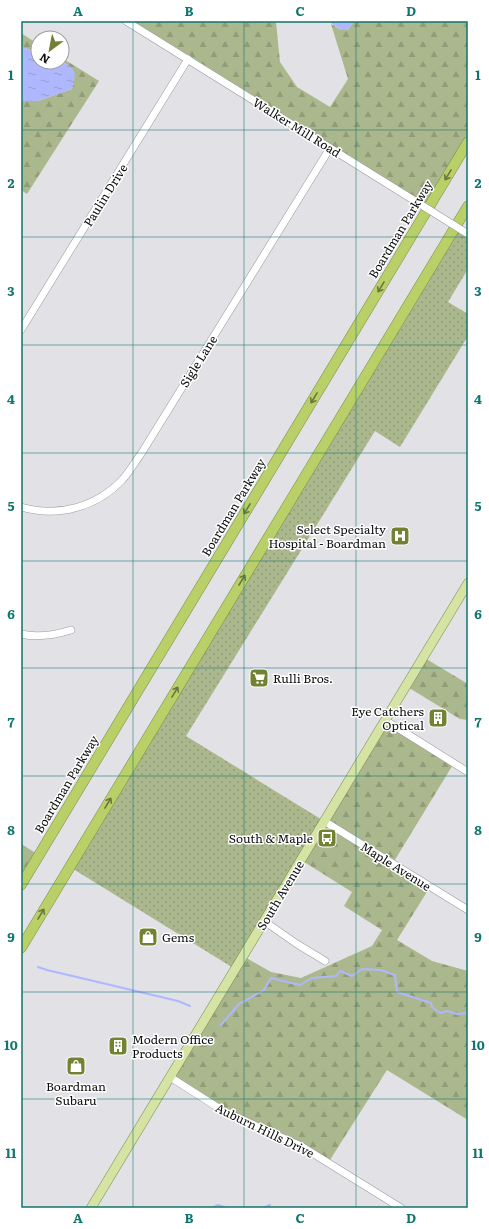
<svg xmlns="http://www.w3.org/2000/svg" width="489" height="1229" viewBox="0 0 489 1229" font-family="Literata,serif">
<defs>
<pattern id="grass-dots" width="8" height="8" patternUnits="userSpaceOnUse"><rect width="8" height="8" fill="#abb78c"/><path d="M2 2h.1M6 6h.1" fill="none" stroke="#929c78" stroke-width="1.8" stroke-linecap="round"/></pattern>
<pattern id="forest-firs" width="22" height="20" patternUnits="userSpaceOnUse"><rect width="22" height="20" fill="#abb78c"/><path d="M5 1l3.5 6h-7zM16 11l3.5 6h-7z" fill="#929c78"/></pattern>
<pattern id="water-ripples" width="26" height="14" patternUnits="userSpaceOnUse"><rect width="26" height="14" fill="#afb8fe"/><path d="M2 4q2-2 4 0t4 0M15 11q2-2 4 0t4 0" fill="none" stroke="#959dd8"/></pattern>
</defs>
<rect width="100%" height="100%" fill="#e1e1e6"/>
<!-- grass -->
<polygon fill="url(#grass-dots)" points="456,226 468,234 468,269 448,302 468,314 468,336 400,447 375,431 186,736 324,821 235,969 70,867"/>
<!-- forest -->
<g fill="url(#forest-firs)">
<polygon points="126,21 276,22 280,62 297,87 330,107 348,79 331,24 341,30 348,30 354,21 468,21 468,142 428,209"/>
<polygon points="21,33 38,44 38,52 21,47"/>
<polygon points="62,58 99,81 27,194 21,190 21,101 38,101 72,89 68,65 62,62"/>
<polygon points="423,657 468,684 468,720 460,719 406,686"/>
<polygon points="385,720 454,763 393,863 430,887 397,940 432,961 468,971 468,1120 387,1070 328,1163 225,1112 170,1077 243,956 271,972 301,978 372,946 382,930 344,906 352,892 301,860"/>
<polygon points="21,844 39,855 21,885"/>
</g>
<!-- water -->
<g fill="url(#water-ripples)">
<polygon points="328,21 354,21 348,30 341,30"/>
<path d="M21 47 38 52V62C59 62 83 59 72 89L38 101H21Z"/>
</g>
<g fill="none" stroke-linecap="round" stroke-linejoin="round">
<!-- stream -->
<g stroke="#afb8fe" stroke-width="2">
<polyline points="38,967 47,970 178,1001 190,1006"/>
<polyline points="221,1025 239,1004 264,990 271,978 300,985 312,978 336,976 340,971 352,976 362,969 381,970 395,975 397,992 431,1003 432,1007 440,1013 447,1011 457,1014 468,1013"/>
<polyline points="212,1208 218,1205 227,1208"/>
<polyline points="263,1208 270,1205"/>
</g>
<defs>
<g id="minor">
<polyline points="126,21 407,196"/>
<polyline points="21,330 188,59"/>
<path d="M21 507C58 518 97 507 123 479 130 471 135 462 141 454L330 148"/>
<path d="M21 634C38 638 55 635 71 630"/>
<polyline points="385,720 468,772"/>
<polyline points="324,821 468,910"/>
<polyline points="264,921 297,944 325,961"/>
<polyline points="170,1077 225,1112 301,1146 401,1208"/>
</g>
<polyline id="major" points="91,1208 468,583"/>
<g id="highway">
<polyline points="21,885 468,142"/>
<polyline points="21,948 468,206"/>
</g>
</defs>
<!-- minor casing -->
<use href="#minor" stroke="#9a9b9f" stroke-width="8"/>
<!-- major casing -->
<use href="#major" stroke="#7c8c48" stroke-width="10"/>
<!-- highway casing -->
<use href="#highway" stroke="#7c8c48" stroke-width="11"/>
<!-- minor -->
<use href="#minor" stroke="#fff" stroke-width="7"/>
<!-- major -->
<use href="#major" stroke="#d5e3a4" stroke-width="9"/>
<!-- highway -->
<use href="#highway" stroke="#b9d068" stroke-width="10"/>
<defs>
<polyline id="minor-bridge" points="407,196 468,234"/>
</defs>
<!-- minor-bridge casing -->
<use href="#minor-bridge" stroke="#9a9b9f" stroke-width="8" stroke-linecap="butt"/>
<!-- minor-bridge -->
<use href="#minor-bridge" stroke="#fff" stroke-width="7"/>
</g>
<!-- one-way arrows -->
<defs><path id="oneway-shaft" d="M-6 0H5M1.5-3L5.5 0L1.5 3" fill="none" stroke-width="1.6" stroke-linecap="round" stroke-linejoin="round"/></defs>
<g stroke="#6b7840">
<use href="#oneway-shaft" transform="translate(448 175) rotate(121)"/>
<use href="#oneway-shaft" transform="translate(381 287) rotate(121)"/>
<use href="#oneway-shaft" transform="translate(314 398) rotate(121)"/>
<use href="#oneway-shaft" transform="translate(247 509) rotate(121)"/>
<use href="#oneway-shaft" transform="translate(242 580) rotate(-59)"/>
<use href="#oneway-shaft" transform="translate(175 692) rotate(-59)"/>
<use href="#oneway-shaft" transform="translate(108 803) rotate(-59)"/>
<use href="#oneway-shaft" transform="translate(41 914) rotate(-59)"/>
</g>
<!-- grid -->
<path fill="none" stroke="#0f766e" stroke-width="1" stroke-opacity="0.55" d="M133 21V1208M244 21V1208M356 21V1208M21 130H468M21 237H468M21 345H468M21 453H468M21 561H468M21 668H468M21 776H468M21 884H468M21 992H468M21 1099H468"/>
<!-- icons -->
<defs>
<symbol id="hospital-square" viewBox="-11 -11 22 22"><rect x="-9" y="-9" width="18" height="18" rx="4" fill="#728232" stroke="#fff"/><path d="M-5-5h3v3.5h4V-5h3V5h-3V1.5h-4V5h-3Z" fill="#fff"/></symbol>
<symbol id="supermarket-square" viewBox="-11 -11 22 22"><rect x="-9" y="-9" width="18" height="18" rx="4" fill="#728232" stroke="#fff"/><path d="M-6-5.5h2.5l.6 2H6L4.5 2H-2.5L-4.4-4H-6ZM-1.5 3.2a1.3 1.3 0 1 0 .1 0ZM3 3.2a1.3 1.3 0 1 0 .1 0Z" fill="#fff"/></symbol>
<symbol id="building-square" viewBox="-11 -11 22 22"><rect x="-9" y="-9" width="18" height="18" rx="4" fill="#728232" stroke="#fff"/><path d="M-4-6H4V6H1V3H-1V6H-4ZM-2.5-4.3h1.7v1.8h-1.7ZM.8-4.3h1.7v1.8H.8ZM-2.5-1h1.7V.8h-1.7ZM.8-1h1.7V.8H.8Z" fill="#fff"/></symbol>
<symbol id="bus-square" viewBox="-11 -11 22 22"><rect x="-9" y="-9" width="18" height="18" rx="4" fill="#728232" stroke="#fff"/><path d="M-5-6H5V4H4V6H2V4H-2V6H-4V4H-5ZM-3.5-4V0h7V-4ZM-3.5 1.2v1.5H-2V1.2ZM2 1.2v1.5H3.5V1.2Z" fill="#fff"/></symbol>
<symbol id="shop-square" viewBox="-11 -11 22 22"><rect x="-9" y="-9" width="18" height="18" rx="4" fill="#728232" stroke="#fff"/><path d="M-5-2.5h2.3a2.7 3.5 0 0 1 5.4 0H5L5.5 6h-11ZM-1.5-2.5h3a1.5 2.3 0 0 0-3 0Z" fill="#fff"/></symbol>
</defs>
<g fill-rule="evenodd">
<use href="#hospital-square" x="389" y="525" width="22" height="22"/>
<use href="#supermarket-square" x="248" y="667" width="22" height="22"/>
<use href="#building-square" x="427" y="707" width="22" height="22"/>
<use href="#bus-square" x="316" y="827" width="22" height="22"/>
<use href="#shop-square" x="137" y="926" width="22" height="22"/>
<use href="#building-square" x="107" y="1035" width="22" height="22"/>
<use href="#shop-square" x="65" y="1055" width="22" height="22"/>
</g>
<g text-anchor="middle" dominant-baseline="central" stroke-width="3" stroke-linejoin="round" paint-order="stroke">
<!-- street labels -->
<g font-size="12" fill="#0c0d0e" stroke="#fff">
<text transform="translate(297 127) rotate(32)">Walker Mill Road</text>
<text transform="translate(105 195) rotate(-58)">Paulin Drive</text>
<text transform="translate(400 229) rotate(-59)">Boardman Parkway</text>
<text transform="translate(198 361) rotate(-58)">Sigle Lane</text>
<text transform="translate(233 507) rotate(-59)">Boardman Parkway</text>
<text transform="translate(66 784) rotate(-59)">Boardman Parkway</text>
<text transform="translate(396 866) rotate(32)">Maple Avenue</text>
<text transform="translate(280 895) rotate(-59)">South Avenue</text>
<text transform="translate(265 1130) rotate(26)">Auburn Hills Drive</text>
</g>
<!-- poi labels -->
<g font-size="12" fill="#0c0d0e" stroke="#fff" text-anchor="end">
<text x="386" y="529">Select Specialty<tspan x="386" dy="14">Hospital - Boardman</tspan></text>
<text x="273" y="678" text-anchor="start">Rulli Bros.</text>
<text x="424" y="711">Eye Catchers<tspan x="424" dy="14">Optical</tspan></text>
<text x="313" y="838">South &amp; Maple</text>
<text x="162" y="937" text-anchor="start">Gems</text>
<text x="132" y="1039" text-anchor="start">Modern Office<tspan x="132" dy="14">Products</tspan></text>
<text x="76" y="1086" text-anchor="middle">Boardman<tspan x="76" dy="14">Subaru</tspan></text>
</g>
</g>
<!-- border -->
<rect width="489" height="1229" fill="none" stroke="#ffffff" stroke-width="44"/>
<!-- north arrow -->
<g transform="translate(50 50) rotate(212)"><circle r="19" fill="#ffffff" stroke="#9e9e9f"/>
<path d="M0-3L7 15L0 10L-7 15Z" fill="#728232"/>
<text y="-6" font-size="11" font-weight="bold" text-anchor="middle" fill="#0c0d0e">N</text>
</g>
<rect x="22" y="22" width="445" height="1185" fill="none" stroke="#0f766e" stroke-width="1.5"/>
<g font-size="13" text-anchor="middle" font-weight="bold" fill="#0f766e">
<text x="78" y="16">A</text>
<text x="189" y="16">B</text>
<text x="300" y="16">C</text>
<text x="411" y="16">D</text>
<text x="11" y="80">1</text>
<text x="478" y="80">1</text>
<text x="11" y="188">2</text>
<text x="478" y="188">2</text>
<text x="11" y="296">3</text>
<text x="478" y="296">3</text>
<text x="11" y="404">4</text>
<text x="478" y="404">4</text>
<text x="11" y="511">5</text>
<text x="478" y="511">5</text>
<text x="11" y="619">6</text>
<text x="478" y="619">6</text>
<text x="11" y="727">7</text>
<text x="478" y="727">7</text>
<text x="11" y="835">8</text>
<text x="478" y="835">8</text>
<text x="11" y="942">9</text>
<text x="478" y="942">9</text>
<text x="11" y="1050">10</text>
<text x="478" y="1050">10</text>
<text x="11" y="1158">11</text>
<text x="478" y="1158">11</text>
<text x="78" y="1223">A</text>
<text x="189" y="1223">B</text>
<text x="300" y="1223">C</text>
<text x="411" y="1223">D</text>
</g>
</svg>
